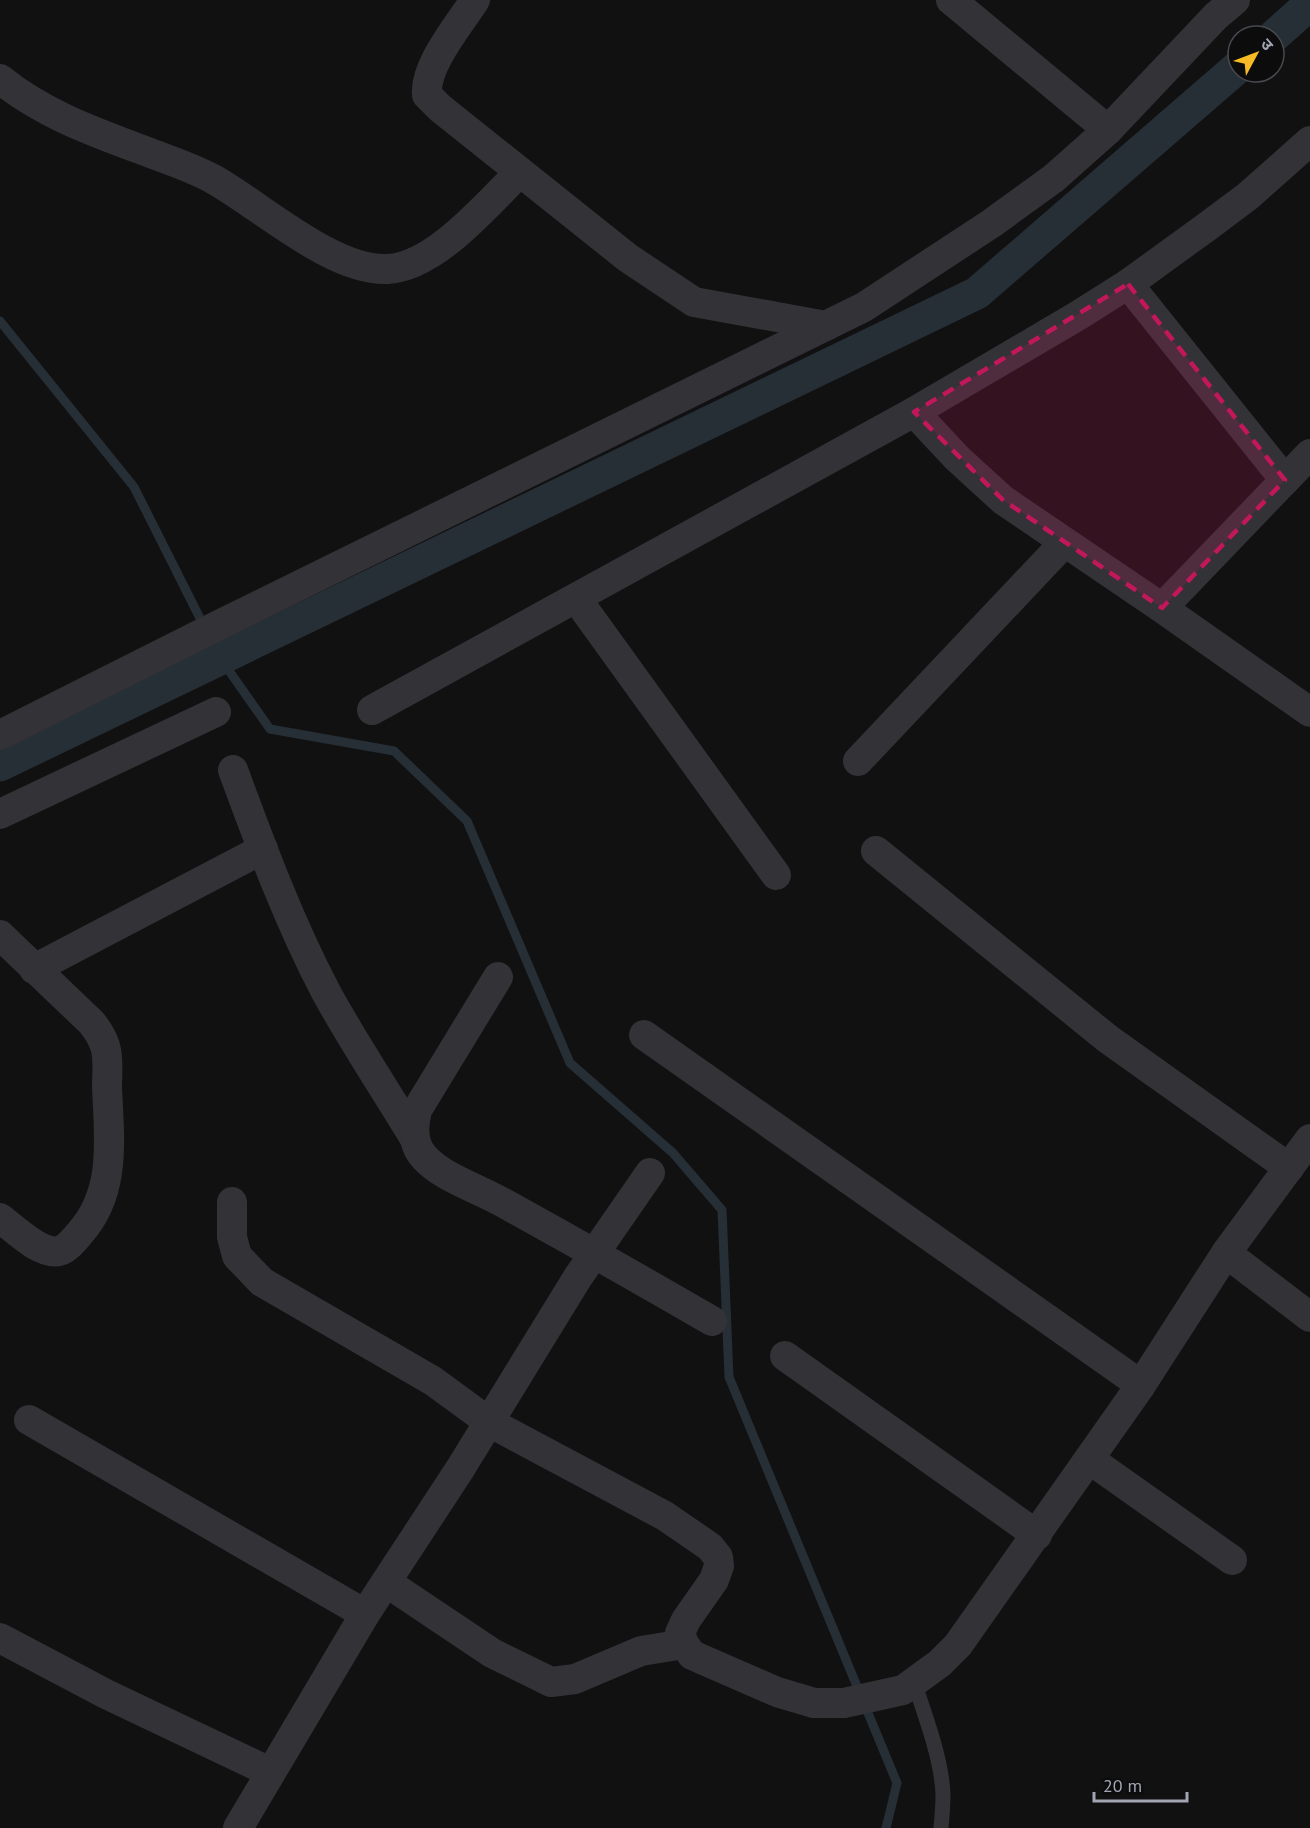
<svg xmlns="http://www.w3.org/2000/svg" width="1310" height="1828" viewBox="0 0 1310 1828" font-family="'PT Sans','Noto Sans Devanagari',sans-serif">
<rect width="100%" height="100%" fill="#111112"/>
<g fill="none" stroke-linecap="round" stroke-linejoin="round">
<!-- stream -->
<polyline stroke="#272f36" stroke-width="9" points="0,321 134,487 220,658 270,729 394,751 467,821 570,1063 673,1153 722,1210 729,1377 897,1783 886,1828"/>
<!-- canal -->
<g stroke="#272f36" stroke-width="33">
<polyline points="1274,36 1310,4"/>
<polyline points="0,765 977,293 1238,67"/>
</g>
<!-- lane -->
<path stroke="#323237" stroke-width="15" d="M914 1682C925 1715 942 1760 943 1795 943 1806 942 1817 941 1828"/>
<!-- street -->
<g stroke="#323237" stroke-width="30">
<path d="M475 0C459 25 424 66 427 95L440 108 628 258 694 302 826 326"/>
<polyline points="951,0 1108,130"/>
<path d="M0 79C43 114 94 132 145 151 168 160 191 167 213 179 260 205 333 272 388 269 436 266 486 205 520 172"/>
<polyline points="1128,284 1285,480"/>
<polyline points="914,412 957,458 1003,500 1162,608 1310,712"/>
<polyline points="576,598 776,875"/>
<polyline points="1162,608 1310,454"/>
<polyline points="372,710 914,412 1079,315 1128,284 1208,226 1248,196 1310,141"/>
<polyline points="0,735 219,625 864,307 992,223 1054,178 1108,130 1216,16 1235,0"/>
<polyline points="858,761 1064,543"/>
<path d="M233 770C261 846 289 922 327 994 354 1043 386 1091 415 1139"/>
<polyline points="0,814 216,712"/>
<polyline points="876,851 1108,1039 1289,1168"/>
<path d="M0 935 91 1022C97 1029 102 1037 105 1046 109 1058 107 1074 107 1087 109 1137 117 1192 80 1233 75 1239 67 1249 59 1251 40 1255 15 1229 0 1218"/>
<polyline points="34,969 263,849"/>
<path d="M498 977 417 1110C413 1126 412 1144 424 1157 443 1178 475 1187 500 1201 571 1240 641 1280 712 1321"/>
<polyline points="644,1035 1141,1385"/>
<polyline points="232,1202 232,1237 237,1256 262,1282 433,1381 489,1422 665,1516 710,1547 718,1557 719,1566 714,1580 686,1620 680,1633 684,1644 692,1655 777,1692 814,1703 844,1703 903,1690 940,1663 958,1645 1141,1385 1226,1253 1310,1139"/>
<polyline points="1226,1253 1310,1317"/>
<polyline points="785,1356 1037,1535"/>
<polyline points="29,1420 365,1614"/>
<polyline points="1089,1459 1232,1560"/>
<polyline points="386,1582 492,1653 551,1682 575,1679 641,1651 684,1644"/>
<polyline points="0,1638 106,1694 270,1772"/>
<polyline points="238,1828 365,1614 460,1469 578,1277 650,1173"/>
</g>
</g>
<!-- marked area -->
<path fill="#c2185b" fill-opacity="0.2" stroke="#c2185b" stroke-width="4.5" stroke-dasharray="12 8" stroke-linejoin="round" d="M1128 284 1285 480 1162 608 1003 500 914 412Z"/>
<!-- north arrow -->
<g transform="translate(1256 54) rotate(49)"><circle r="28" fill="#0c0c0d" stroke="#484a50" stroke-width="1.5"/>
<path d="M0-4.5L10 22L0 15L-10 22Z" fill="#f7bb25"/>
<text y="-9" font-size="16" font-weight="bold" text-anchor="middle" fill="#a2a6b4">उ</text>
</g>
<!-- scale -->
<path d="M1094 1792v9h93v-9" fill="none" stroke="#a2a6b4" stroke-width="3"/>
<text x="1103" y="1792" font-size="18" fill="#a2a6b4" stroke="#0c0c0d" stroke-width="4.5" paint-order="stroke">20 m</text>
</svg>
